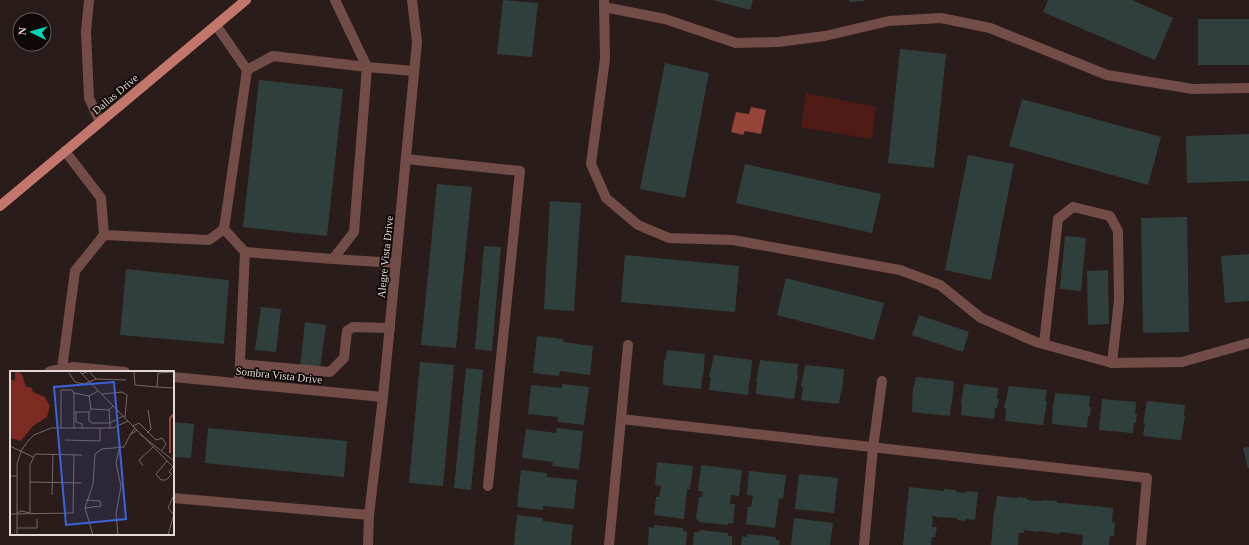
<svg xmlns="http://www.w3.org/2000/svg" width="1249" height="545" viewBox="0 0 1249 545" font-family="'Times New Roman',serif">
<rect width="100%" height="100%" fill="#2a1c1a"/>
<!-- green -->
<polygon fill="#511b15" points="806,93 876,107 872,139 801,127"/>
<!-- water -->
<polygon fill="#964338" points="751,107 766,110 761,134 745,131 743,135 731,132 736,112 749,114"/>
<!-- building -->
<g fill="#2f403c">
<polygon points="503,0 538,3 532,57 497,54"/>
<polygon points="713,0 753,0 750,10"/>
<polygon points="849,0 864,0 864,1 849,2"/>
<polygon points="1048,0 1132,0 1173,18 1155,60 1043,12"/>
<rect x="1198" y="19" width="51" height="46"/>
<polygon points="900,49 946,54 934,168 888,163"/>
<polygon points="665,63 709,73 685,198 640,189"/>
<polygon points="259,80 343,89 327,236 243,227"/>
<polygon points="1022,99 1161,137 1148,185 1009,146"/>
<polygon points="1249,134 1249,181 1187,183 1186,136"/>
<polygon points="968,155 1014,164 991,280 945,270"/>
<polygon points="745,164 881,194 872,233 736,203"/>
<polygon points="437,184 472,187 456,348 421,345"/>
<polygon points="550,201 581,203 574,311 544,309"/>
<polygon points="1187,217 1189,332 1143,333 1141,218"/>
<polygon points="1065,236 1086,238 1081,291 1060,289"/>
<polygon points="484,246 501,247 492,351 475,349"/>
<polygon points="1249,254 1249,301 1225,303 1221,256"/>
<polygon points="625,255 739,266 735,312 621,302"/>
<polygon points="126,269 229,280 224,344 120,335"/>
<polygon points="1108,270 1109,324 1088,325 1087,271"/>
<polygon points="786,278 884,303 874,340 777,315"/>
<polygon points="261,307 281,309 276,352 255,350"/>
<polygon points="919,315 969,332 963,352 912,335"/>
<polygon points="305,322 326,325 320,369 300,367"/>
<polygon points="537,336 563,339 563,342 593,346 590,375 560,371 559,376 533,373"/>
<polygon points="667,350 705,354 703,377 702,377 701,389 663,385 664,360 665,361"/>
<polygon points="714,355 752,360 750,382 749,382 748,395 709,390 711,377 709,377"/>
<polygon points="760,360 798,364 797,374 798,375 794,399 756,394 757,382 756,382"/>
<polygon points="420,362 454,365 443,486 409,483"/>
<polygon points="805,365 844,369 842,391 841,391 839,404 801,400 803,387 801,387"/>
<polygon points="466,368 483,370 471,490 454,488"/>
<polygon points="916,377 954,381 952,404 951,403 950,416 912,412 913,387 914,387"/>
<polygon points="562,384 589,387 584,425 558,422 558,417 528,414 531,385 562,388"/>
<polygon points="964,384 998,388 997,399 999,399 997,408 995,408 994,419 961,415 962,403 961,403"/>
<polygon points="1009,386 1047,390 1045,401 1047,401 1043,425 1005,421 1006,408 1004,408"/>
<polygon points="1055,393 1090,396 1089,407 1091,407 1090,416 1088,416 1087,428 1052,424 1053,403 1054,403"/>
<polygon points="1102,399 1136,402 1135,414 1137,414 1136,423 1134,423 1133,433 1099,430"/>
<polygon points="1147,401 1185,405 1184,416 1185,416 1181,440 1143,436 1145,423 1143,423"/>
<polygon points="173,422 194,424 191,458 173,457"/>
<polygon points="208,428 347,441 344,477 205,463"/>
<polygon points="557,428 583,431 579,469 552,466 553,462 522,458 526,429 556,433"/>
<polygon points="1249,447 1249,468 1248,468 1243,448"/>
<polygon points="657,462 693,466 690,489 687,489 684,519 654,515 656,497 659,497 661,486 655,485"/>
<polygon points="701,465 742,470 739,496 731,495 730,504 735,504 733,524 728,523 728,525 699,522 699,520 696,519 699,497 702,497 703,492 698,491"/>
<polygon points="521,470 547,473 547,477 577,480 574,509 543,506 543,510 517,507"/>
<polygon points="749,471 786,475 783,499 779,498 775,528 746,524 748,507 751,507 753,496 747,495"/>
<polygon points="799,474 838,478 834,513 795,509"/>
<polygon points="909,487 944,491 944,489 956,490 956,492 966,493 966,491 978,492 975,520 966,519 965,521 957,520 957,518 935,517 935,516 932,516 932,518 933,519 932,527 937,527 935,537 932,537 931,545 903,545"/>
<polygon points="997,496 1018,498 1018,497 1027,498 1027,500 1043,501 1043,500 1057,501 1057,503 1063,503 1113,508 1112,522 1115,523 1114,536 1110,536 1109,545 1082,545 1083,535 1060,532 1060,534 1039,531 1038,532 1024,530 1024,533 1019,533 1018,545 991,545 994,510 995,511"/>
<polygon points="517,515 543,518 543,521 573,525 571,545 514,545"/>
<polygon points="794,518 833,523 830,545 791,545"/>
<polygon points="654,525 683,528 683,531 687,532 686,545 648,545 649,527 654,528"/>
<polygon points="700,530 728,533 728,536 732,536 732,545 693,545 694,532 699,532"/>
<polygon points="747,534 776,537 776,540 780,541 779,545 741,545 742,536 747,537"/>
</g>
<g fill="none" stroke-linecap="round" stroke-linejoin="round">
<!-- minor -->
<g stroke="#724d47" stroke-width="10">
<polyline points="89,0 86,32 89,98 100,122"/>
<polyline points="335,0 367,67 414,71"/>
<polyline points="604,0 605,59 591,164 606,198 638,225 669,238 733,240 900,270 940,285 981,318 1036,342 1112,363 1182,362 1249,343"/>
<polyline points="604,7 665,19 736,43 778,42 825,36 889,21 941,18 990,28 1107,75 1193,89 1249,88"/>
<polyline points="216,25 247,70 224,229 245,252 239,383"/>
<polyline points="406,159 520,171 488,486"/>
<polyline points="104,235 209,240 224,229"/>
<polyline points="245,252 333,259 354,232 367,67 273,56 247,70"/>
<polyline points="333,259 396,263"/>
<polyline points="1044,344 1058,219 1073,207 1110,216 1118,231 1119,300 1112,363"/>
<polyline points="240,364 330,372 344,358 347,331 353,327 390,328"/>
<polyline points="62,369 75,271 104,235 101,198 65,151"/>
<polyline points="49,372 51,371 74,367 125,372"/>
<polyline points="173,377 383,397"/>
<polyline points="621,419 1147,478 1141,545"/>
<polyline points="173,498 369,515"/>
<polyline points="368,545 369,515 383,397 417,42 412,0"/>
<polyline points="609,545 628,345"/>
<polyline points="864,545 873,448 882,381"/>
</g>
<!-- major -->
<polyline stroke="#c3776c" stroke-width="10" points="0,206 246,0"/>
</g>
<g text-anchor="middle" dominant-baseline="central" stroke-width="3.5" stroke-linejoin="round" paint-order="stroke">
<!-- street labels -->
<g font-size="11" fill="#e2d8d6" stroke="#0e0807">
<text transform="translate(115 94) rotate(-40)">Dallas Drive</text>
<text transform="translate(385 257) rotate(-84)">Alegre Vista Drive</text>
<text transform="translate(279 375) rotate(6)">Sombra Vista Drive</text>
</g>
</g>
<!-- overview -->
<g transform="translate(10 371)">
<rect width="164" height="164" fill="#2a1c1a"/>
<path d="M8 0 12 3 16 16H21L23 21 35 26 40 35 37 46 23 55 11 70 0 67V8L5 10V2Z" fill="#7c2a22"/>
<path fill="none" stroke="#964338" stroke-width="2" d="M160 82V47L164 43"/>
<path fill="none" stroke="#746765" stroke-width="1" d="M69 0 164 97M124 0 125 14 147 16 148 2 164 1M59 2 65 11 74 13 86 8 116 9M72 3 79 0 86 8M147 16 164 17M64 22 79 25 88 20M92 23 112 21 117 24 115 46M79 25 81 38M64 41H79L81 38 99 39 103 35M66 41V51L72 53V57M79 41V50L82 52H100L99 39M123 55 129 52 146 69 152 67 156 73 152 79M51 57V19H62L64 23V57M100 57V52L113 45M125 57 120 64 127 59M137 62 141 58 138 39M130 63 164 90M55 69 90 70V57M0 75 23 86M157 90 146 103 151 109H156L162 103 159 101 163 96M0 93V105H7M133 95 129 89 143 76M20 111 71 112M42 124 43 83M75 137 91 135 90 130 76 129M7 142 11 140 20 142M20 142V94L25 83 72 84M0 143 63 142 64 84M164 144 158 137 164 124M7 157H27V148M7 164V93L11 80 18 70 24 64 41 57H103L118 50M83 164 75 137 83 113 85 83 92 78 114 76 120 64M108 164 106 143 111 115 106 92 109 78M158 164 164 143"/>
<path fill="#3b63d8" fill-opacity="0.15" stroke="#3b63d8" stroke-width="2" d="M104 11 116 148 56 154 44 16Z"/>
<rect width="164" height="164" fill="none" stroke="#e2d8d6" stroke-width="2"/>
</g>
<!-- north arrow -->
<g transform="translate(32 32) rotate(275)"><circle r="19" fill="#0e0807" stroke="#635b5a"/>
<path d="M0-3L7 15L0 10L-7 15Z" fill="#00d5b7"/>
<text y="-6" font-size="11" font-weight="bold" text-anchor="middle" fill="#e2d8d6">N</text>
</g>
</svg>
